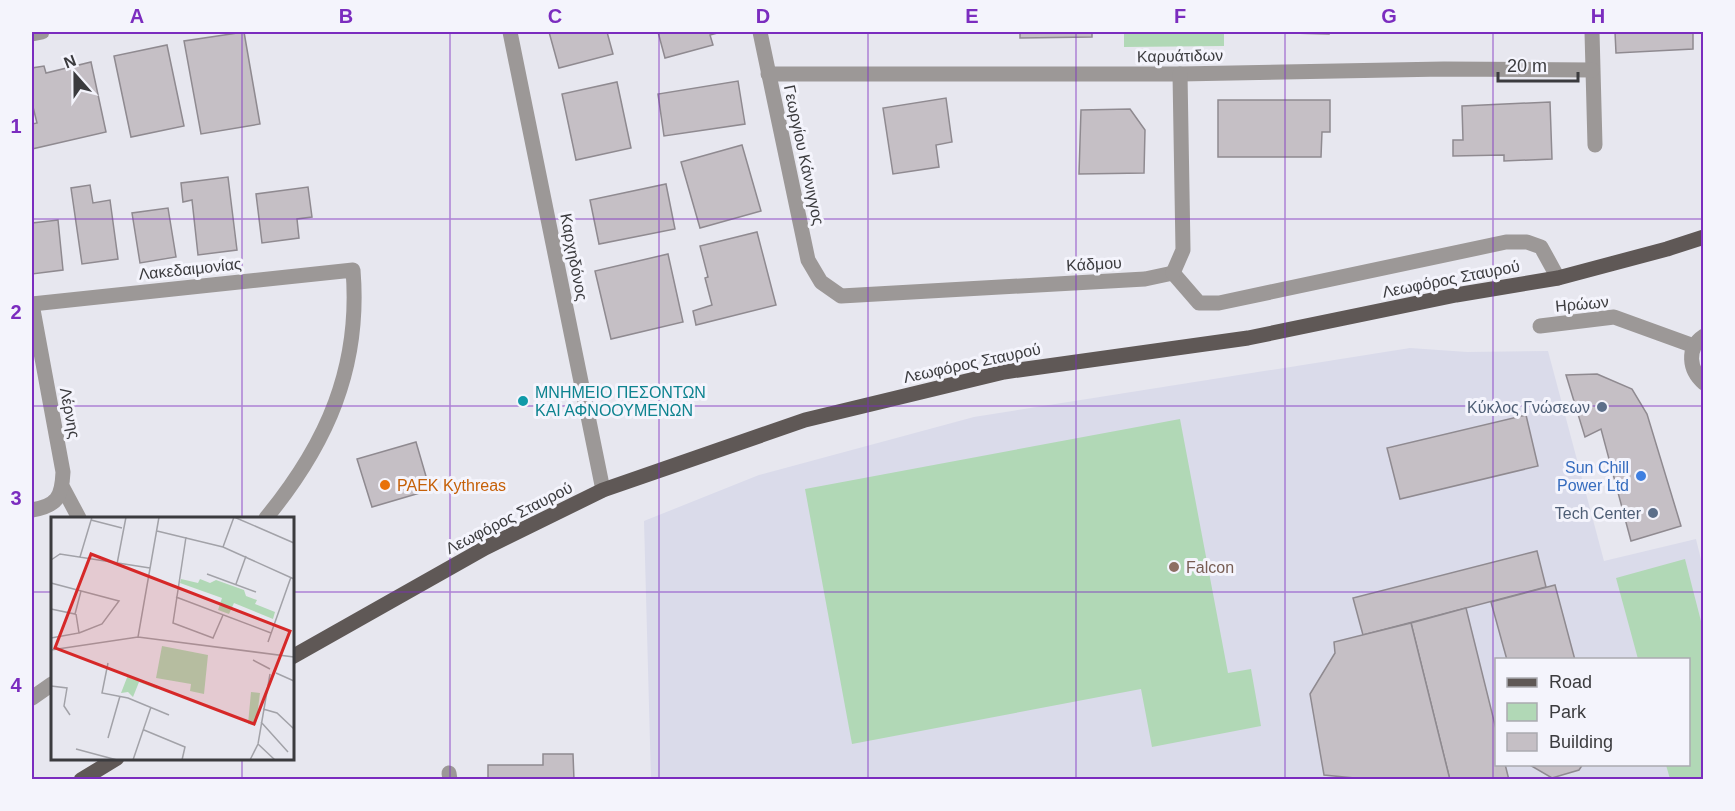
<svg xmlns="http://www.w3.org/2000/svg" width="1735" height="811" viewBox="0 0 1735 811" font-family="Helvetica,sans-serif">
<rect width="100%" height="100%" fill="#e7e7ef"/>
<!-- built -->
<path fill="#dadbea" fill-rule="evenodd" d="M1410 348 1467 352 1548 351 1604 561 1696 539 1704 572 1703 779H651L644 521 759 475 974 417ZM1496 660H1688V764H1496Z"/>
<!-- green -->
<g fill="#b1d8b6">
<polygon points="1124,32 1224,32 1224,46 1124,47"/>
<polygon points="1180,419 1228,673 1251,669 1261,726 1152,747 1141,689 852,744 805,489"/>
<polygon points="1685,559 1703,629 1703,779 1670,779 1666,765 1688,764 1688,660 1638,659 1616,578"/>
</g>
<!-- building -->
<g fill="#c5bfc5" stroke="#8f8a90" stroke-width="1.5">
<polygon points="244,32 260,124 201,134 184,41"/>
<polygon points="549,32 607,32 613,54 559,68"/>
<polygon points="658,32 721,32 710,35 713,45 665,58"/>
<polygon points="1020,32 1092,32 1092,37 1020,38"/>
<polygon points="1255,32 1329,32 1329,34"/>
<polygon points="1615,32 1693,32 1693,49 1616,53"/>
<polygon points="167,45 184,126 131,137 114,56"/>
<polygon points="91,62 106,132 32,149 32,124 37,123 33,107 32,107 32,68 44,66 46,73"/>
<polygon points="738,81 745,124 664,136 658,94"/>
<polygon points="617,82 631,148 576,160 562,94"/>
<polygon points="946,98 952,142 936,145 939,167 893,174 883,108"/>
<polygon points="1218,100 1330,100 1330,132 1322,132 1321,157 1218,157"/>
<polygon points="1550,102 1552,159 1504,161 1504,155 1453,156 1453,140 1463,140 1462,106"/>
<polygon points="1130,109 1145,130 1144,173 1079,174 1081,110"/>
<polygon points="742,145 761,211 700,228 681,162"/>
<polygon points="228,177 237,250 198,255 192,200 183,202 181,183"/>
<polygon points="666,184 675,229 599,244 590,200"/>
<polygon points="90,185 93,203 110,200 118,259 82,264 71,188"/>
<polygon points="308,187 312,217 297,219 299,238 262,243 256,194"/>
<polygon points="168,208 176,257 140,263 132,213"/>
<polygon points="58,220 63,270 32,274 32,223"/>
<polygon points="757,232 776,305 696,325 693,311 712,305 705,278 708,277 700,246"/>
<polygon points="668,254 683,322 611,339 595,271"/>
<polygon points="1597,374 1632,389 1647,414 1681,526 1631,541 1601,429 1585,437 1566,375"/>
<polygon points="1526,415 1538,466 1400,499 1387,448"/>
<polygon points="416,442 430,490 372,507 357,459"/>
<polygon points="1537,551 1546,587 1363,635 1353,598"/>
<polygon points="1555,585 1575,660 1507,660 1491,602"/>
<polygon points="1466,608 1496,729 1496,764 1505,764 1509,780 1450,780 1411,623"/>
<polygon points="1411,623 1450,780 1375,780 1324,775 1310,694 1335,653 1334,642"/>
<polygon points="543,754 573,754 574,780 488,780 488,765 543,765"/>
<polygon points="1528,764 1583,764 1579,770 1552,778"/>
</g>
<g fill="none" stroke-linecap="round" stroke-linejoin="round">
<!-- minor -->
<g stroke="#9c9897" stroke-width="15">
<polyline points="510,32 603,490"/>
<polyline points="760,32 808,260 821,282 841,296 1145,279 1173,273"/>
<polyline points="1592,32 1595,145"/>
<polyline points="32,34 42,32"/>
<polyline points="768,74 1180,74 1444,69 1592,70"/>
<polyline points="1173,273 1199,303 1219,303 1506,242 1527,242 1541,247 1558,278"/>
<polyline points="1173,273 1183,250 1180,74"/>
<path d="M32 304 353 270C361 367 327 444 266 518"/>
<polyline points="1540,326 1614,317 1694,346"/>
<path d="M1704 336C1686 348 1689 370 1704 383"/>
<polyline points="63,488 79,518"/>
<path d="M32 510C57 506 62 497 63 472L32 304"/>
<polyline points="32,698 52,684"/>
<polyline points="449,773 450,780"/>
</g>
<!-- major -->
<g stroke="#5f5856" stroke-width="15">
<polyline points="292,657 485,548 603,490 805,420 1004,372 1248,338 1456,295 1558,278 1667,249 1704,237"/>
<polyline points="81,780 117,758"/>
</g>
</g>
<!-- grid -->
<path fill="none" stroke="#7b2cbf" stroke-width="1.5" stroke-opacity="0.55" d="M242 32V518M450 32V780M659 32V780M868 32V780M1076 32V780M1285 32V780M1493 32V780M32 219H1704M32 406H1704M32 592H52M292 592H1704M242 758V780"/>
<!-- markers -->
<circle fill="#0f9aa8" stroke="#f4f4fc" stroke-width="2" cx="523" cy="401" r="6"/>
<g fill="#5c6f8a" stroke="#f4f4fc" stroke-width="2">
<circle cx="1602" cy="407" r="6"/>
<circle cx="1653" cy="513" r="6"/>
</g>
<circle fill="#3f7fe0" stroke="#f4f4fc" stroke-width="2" cx="1641" cy="476" r="6"/>
<circle fill="#e8710a" stroke="#f4f4fc" stroke-width="2" cx="385" cy="485" r="6"/>
<circle fill="#8d6e63" stroke="#f4f4fc" stroke-width="2" cx="1174" cy="567" r="6"/>
<g text-anchor="middle" dominant-baseline="central" stroke-width="6" stroke-linejoin="round" paint-order="stroke">
<!-- street labels -->
<g font-size="16" fill="#3b3b3e" stroke="#f4f4fc">
<text transform="translate(1180 56) rotate(-1)">Καρυάτιδων</text>
<text transform="translate(804 155) rotate(78)">Γεωργίου Κάννιγγος</text>
<text transform="translate(574 257) rotate(79)">Καρχηδόνος</text>
<text transform="translate(1094 264) rotate(-3)">Κάδμου</text>
<text transform="translate(190 269) rotate(-6)">Λακεδαιμονίας</text>
<text transform="translate(1451 279) rotate(-11)">Λεωφόρος Σταυρού</text>
<text transform="translate(1582 304) rotate(-5)">Ηρώων</text>
<text transform="translate(972 363) rotate(-12)">Λεωφόρος Σταυρού</text>
<text transform="translate(70 413) rotate(79)">Λέρνης</text>
<text transform="translate(509 518) rotate(-27)">Λεωφόρος Σταυρού</text>
</g>
<!-- culture labels -->
<g font-size="16" fill="#0d838f" stroke="#f4f4fc" text-anchor="start">
<text x="535" y="392">ΜΝΗΜΕΙΟ ΠΕΣΟΝΤΩΝ<tspan x="535" dy="18">ΚΑΙ ΑΦΝΟΟΥΜΕΝΩΝ</tspan></text>
</g>
<!-- service labels -->
<g font-size="16" fill="#4e5e75" stroke="#f4f4fc" text-anchor="end">
<text x="1590" y="407">Κύκλος Γνώσεων</text>
<text x="1641" y="513">Tech Center</text>
</g>
<!-- shop labels -->
<g font-size="16" fill="#366cbe" stroke="#f4f4fc" text-anchor="end">
<text x="1629" y="467">Sun Chill<tspan x="1629" dy="18">Power Ltd</tspan></text>
</g>
<!-- food labels -->
<g font-size="16" fill="#c56008" stroke="#f4f4fc" text-anchor="start">
<text x="397" y="485">PAEK Kythreas</text>
</g>
<!-- education labels -->
<g font-size="16" fill="#785e54" stroke="#f4f4fc" text-anchor="start">
<text x="1186" y="567">Falcon</text>
</g>
</g>
<!-- overview -->
<g transform="translate(51 517)">
<rect width="243" height="243" fill="#e7e7ef"/>
<path d="M130 62 147 66 149 62 159 66 165 63 193 73 195 79 206 83 204 87 224 95 222 102 183 86 178 97 167 93 171 81 129 66ZM111 129 157 138 153 177 139 174 140 167 105 161ZM77 158 107 169 106 172 88 165 82 180 77 175 70 176ZM200 175 209 176 205 208 197 207Z" fill="#b1d8b6"/>
<path fill="none" stroke="#a2a2a8" stroke-width="1.5" d="M183 0 243 26M40 3 71 11M106 14 172 30 243 62M135 20 122 106 162 121 172 98M172 30 183 0M29 40 41 0M0 43 9 37 99 51M66 47 75 0M156 57 205 75M0 66 68 84 51 107 28 116M185 67 195 39M125 80 220 116M0 92 24 97 30 74M87 120 108 0M0 121 28 116 25 97M217 125 240 60M0 133 87 120 243 140M202 143 219 152M57 146 51 176 77 181 118 198M225 156 243 164M0 169 16 171 13 189 19 198M212 192 226 196 243 212M210 205 237 235M93 213 134 230 131 243M57 221 69 179M207 227 224 243M25 232 66 243M82 243 100 190M199 243 207 227 219 157"/>
<path fill="#d62828" fill-opacity="0.15" stroke="#d62828" stroke-width="3" d="M40 37 239 114 203 207 4 131Z"/>
<rect width="243" height="243" fill="none" stroke="#3b3b3e" stroke-width="3"/>
</g>
<!-- border -->
<rect width="1735" height="811" fill="none" stroke="#f4f4fc" stroke-width="66"/>
<!-- legend -->
<rect x="1495" y="658" width="195" height="108" fill="#f4f4fc" stroke="#aaaab0" stroke-width="1.5"/>
<rect x="1507" y="678" width="30" height="9" fill="#5f5856" stroke="#aaaab0" stroke-width="1.5"/>
<text x="1549" y="688" font-size="18" fill="#3b3b3e">Road</text>
<rect x="1507" y="703" width="30" height="18" fill="#b1d8b6" stroke="#aaaab0" stroke-width="1.5"/>
<text x="1549" y="718" font-size="18" fill="#3b3b3e">Park</text>
<rect x="1507" y="733" width="30" height="18" fill="#c5bfc5" stroke="#aaaab0" stroke-width="1.5"/>
<text x="1549" y="748" font-size="18" fill="#3b3b3e">Building</text>
<!-- north arrow -->
<g transform="translate(75 75) rotate(339)" stroke="#f4f4fc" stroke-width="4.5" paint-order="stroke">
<path d="M0-4.5L10 22L0 15L-10 22Z" fill="#3b3b3e"/>
<text y="-9" font-size="16" font-weight="bold" text-anchor="middle" fill="#3b3b3e">N</text>
</g>
<!-- scale -->
<path d="M1498 72v9h80v-9" fill="none" stroke="#3b3b3e" stroke-width="3"/>
<text x="1507" y="72" font-size="18" fill="#3b3b3e" stroke="#f4f4fc" stroke-width="4.5" paint-order="stroke">20 m</text>
<rect x="33" y="33" width="1669" height="745" fill="none" stroke="#7b2cbf" stroke-width="2"/>
<g font-size="20" text-anchor="middle" font-weight="bold" fill="#7b2cbf">
<text x="137" y="23">A</text>
<text x="346" y="23">B</text>
<text x="555" y="23">C</text>
<text x="763" y="23">D</text>
<text x="972" y="23">E</text>
<text x="1180" y="23">F</text>
<text x="1389" y="23">G</text>
<text x="1598" y="23">H</text>
<text x="16" y="133">1</text>
<text x="16" y="319">2</text>
<text x="16" y="505">3</text>
<text x="16" y="692">4</text>
</g>
</svg>
